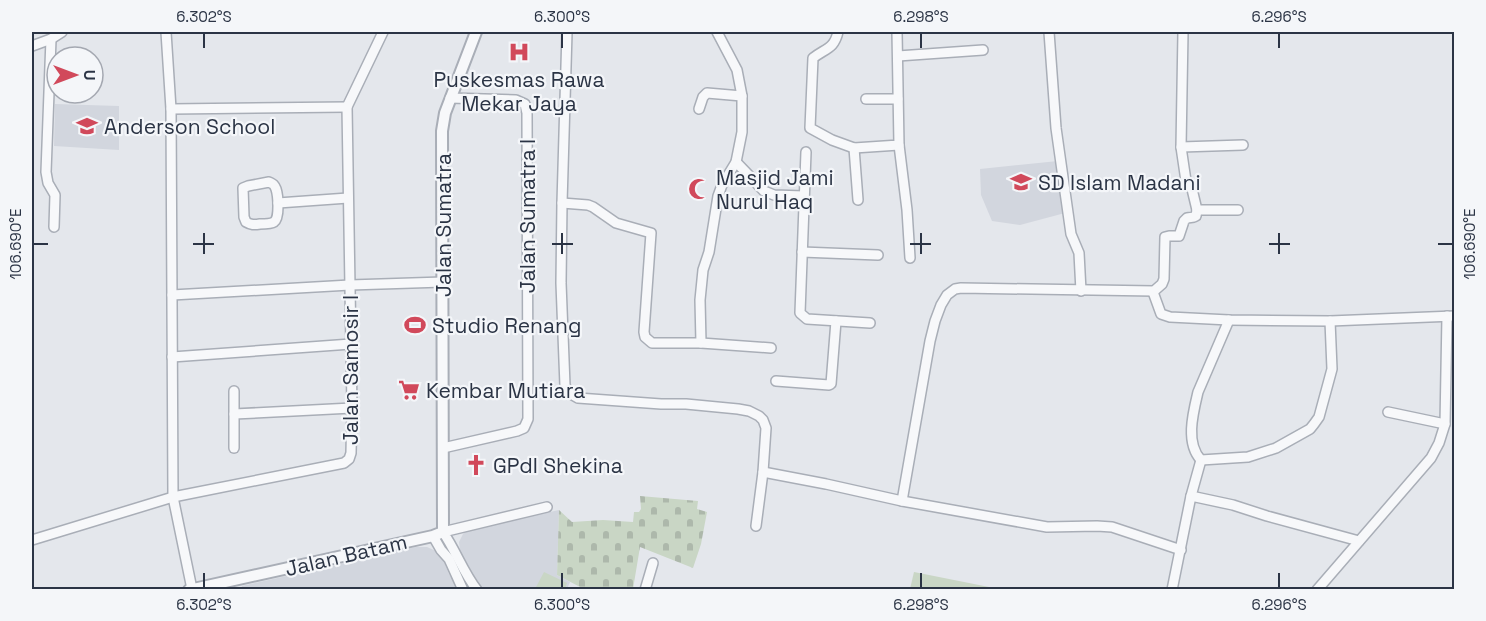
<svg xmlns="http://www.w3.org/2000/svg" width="1486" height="621" viewBox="0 0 1486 621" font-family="'Space Grotesk',sans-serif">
<defs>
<pattern id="cemetery-stones" width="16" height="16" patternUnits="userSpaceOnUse" patternTransform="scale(1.5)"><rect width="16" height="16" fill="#c9d6c5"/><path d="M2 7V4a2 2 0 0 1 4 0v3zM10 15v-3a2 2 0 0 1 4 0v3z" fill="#adb8ab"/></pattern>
</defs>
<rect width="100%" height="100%" fill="#e4e7ec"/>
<!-- built -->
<g fill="#d2d6de">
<polygon points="55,104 119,106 119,150 54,146"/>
<polygon points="1058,161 1065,213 1020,225 992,221 981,195 980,169"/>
<polygon points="559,510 557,575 570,582 567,589 480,589 467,568 460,550 459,542 463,534 468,530"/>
<polygon points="416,547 427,547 436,551 442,557 449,574 458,589 241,590 242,586"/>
</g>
<!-- cemetery -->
<polygon fill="url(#cemetery-stones)" points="640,496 698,501 697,509 707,512 701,544 693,568 640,547 633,589 584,589 557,575 559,510 572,522 603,520 633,522 634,512 639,512 641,509"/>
<!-- green -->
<g fill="#c9d6c5">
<polygon points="544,572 567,583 565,589 535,589"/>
<polygon points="914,572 994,588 994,589 910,589"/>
</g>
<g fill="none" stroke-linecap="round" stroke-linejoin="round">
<defs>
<g id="minor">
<polyline points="166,32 171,109 173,497 192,589"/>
<polyline points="567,32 562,203 561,283 565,386 571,394 578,398 661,404 686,404 738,409 749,411 759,416 763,420 766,428 763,472 756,526"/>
<path d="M838 32C834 49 826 48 813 58L810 128 832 140 854 148 899 145 897 32"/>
<polyline points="1049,32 1056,128 1071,234 1079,253 1081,291"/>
<polyline points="1183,32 1181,147 1186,181 1192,189 1197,210 1238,210"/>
<polyline points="51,39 46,172 48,183 55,195 54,227"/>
<polyline points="32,46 51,39 62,32"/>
<polyline points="898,56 983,50"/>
<polyline points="866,99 898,99"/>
<polyline points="171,109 347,107"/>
<polyline points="699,109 703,97 707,93 742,96"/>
<polyline points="899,145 907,210 910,258"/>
<polyline points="1181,147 1243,145"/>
<polyline points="854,148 858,200"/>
<polyline points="806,152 800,313 807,319 870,323"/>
<polyline points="736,162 764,191 774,195 804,196"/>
<path d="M269 182C273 184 274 184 276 189 278 195 280 218 274 222 271 224 264 224 260 224 254 225 251 225 246 222L244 217 243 188 248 186Z"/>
<polyline points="278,203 348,198"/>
<polyline points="562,203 588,205 593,207 616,223 651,233 644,332 645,337 652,343 701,343 771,348"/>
<polyline points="802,252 878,255"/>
<polyline points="1153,292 1161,314 1170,317 1229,320 1330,321 1454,316"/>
<polyline points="172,295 350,285 443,282"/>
<polyline points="701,343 700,300 703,270 709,252 718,196 722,185 736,162 742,132 742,96 737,70 717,32"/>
<polyline points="172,357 351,344"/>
<polyline points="776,381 829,385 831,384 836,321"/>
<polyline points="1388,412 1445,424"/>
<polyline points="234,414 352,408"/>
<polyline points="234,448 234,391"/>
<polyline points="443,448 517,431 524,428 528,419 527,113 525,104 516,100 450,98"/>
<polyline points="1201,460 1248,457 1276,448 1310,429 1314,424 1319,417 1332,369 1330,321"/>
<path d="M1201 460C1185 443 1193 413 1198 392L1229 320"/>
<polyline points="763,472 826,484 902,501 1047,527 1097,526 1112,527 1181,550"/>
<polyline points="1191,496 1201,460"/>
<polyline points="902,501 930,341 935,321 941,305 947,295 955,289 961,288 1154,291 1162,284 1164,279 1165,237 1169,236 1179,236 1184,221 1187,218 1194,217 1196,216 1197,210"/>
<polyline points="433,536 441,550 449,559 463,590"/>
<polyline points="32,540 173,497 344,463 349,459 351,453 352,408 347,107 383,32"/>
<path d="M477 590C463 572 456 551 443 532L547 507"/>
<polyline points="645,590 653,563"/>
<polyline points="1172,590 1191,496 1233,505 1267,516 1359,541"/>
<polyline points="1317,590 1431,458 1439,443 1445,424 1447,316"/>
</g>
<polyline id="tertiary" points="189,590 433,536 443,532 442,131 445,113 476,32"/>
</defs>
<!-- minor casing -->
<use href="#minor" stroke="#a9aeb7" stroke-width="12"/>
<!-- tertiary casing -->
<use href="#tertiary" stroke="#a9aeb7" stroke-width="14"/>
<!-- minor -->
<use href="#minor" stroke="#f7f8fa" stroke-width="9"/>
<!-- tertiary -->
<use href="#tertiary" stroke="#f7f8fa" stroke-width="10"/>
</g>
<!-- ticks -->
<path fill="none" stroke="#2b3445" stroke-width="2" d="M204 33V48M562 33V48M921 33V48M1279 33V48M204 233V254M562 233V254M921 233V254M1279 233V254M33 244H48M193 244H214M552 244H573M910 244H931M1269 244H1290M1438 244H1453M204 573V588M562 573V588M921 573V588M1279 573V588"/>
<!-- icons -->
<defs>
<symbol id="hospital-bare" viewBox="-9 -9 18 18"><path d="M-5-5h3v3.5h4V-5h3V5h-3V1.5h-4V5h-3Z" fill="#d1495b" stroke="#f4f6f9" stroke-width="2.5" paint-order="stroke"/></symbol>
<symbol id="school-bare" viewBox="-9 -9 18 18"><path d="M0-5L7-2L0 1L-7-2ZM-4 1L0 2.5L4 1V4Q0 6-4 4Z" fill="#d1495b" stroke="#f4f6f9" stroke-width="2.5" paint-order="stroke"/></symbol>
<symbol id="mosque-bare" viewBox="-9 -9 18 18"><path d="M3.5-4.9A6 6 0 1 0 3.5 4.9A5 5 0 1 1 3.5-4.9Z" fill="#d1495b" stroke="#f4f6f9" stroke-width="2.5" paint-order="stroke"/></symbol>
<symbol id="stadium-bare" viewBox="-9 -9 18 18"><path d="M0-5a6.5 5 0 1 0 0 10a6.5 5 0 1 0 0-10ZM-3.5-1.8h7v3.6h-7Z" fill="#d1495b" stroke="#f4f6f9" stroke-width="2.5" paint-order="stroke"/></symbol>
<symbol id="supermarket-bare" viewBox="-9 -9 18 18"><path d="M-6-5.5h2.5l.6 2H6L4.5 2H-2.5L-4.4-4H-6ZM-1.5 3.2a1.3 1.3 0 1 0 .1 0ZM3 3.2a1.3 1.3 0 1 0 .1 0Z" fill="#d1495b" stroke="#f4f6f9" stroke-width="2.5" paint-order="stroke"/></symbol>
<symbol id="church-bare" viewBox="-9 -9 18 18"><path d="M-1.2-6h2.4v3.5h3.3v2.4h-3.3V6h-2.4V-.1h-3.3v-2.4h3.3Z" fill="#d1495b" stroke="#f4f6f9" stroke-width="2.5" paint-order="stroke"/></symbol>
</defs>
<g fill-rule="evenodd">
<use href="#hospital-bare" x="504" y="37" width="30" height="30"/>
<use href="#school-bare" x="72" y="111" width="30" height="30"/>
<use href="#school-bare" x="1006" y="167" width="30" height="30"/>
<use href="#mosque-bare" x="684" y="174" width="30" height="30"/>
<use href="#stadium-bare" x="400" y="310" width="30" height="30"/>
<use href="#supermarket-bare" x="394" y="375" width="30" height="30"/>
<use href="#church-bare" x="461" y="450" width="30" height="30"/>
</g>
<g text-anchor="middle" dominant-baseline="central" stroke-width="4.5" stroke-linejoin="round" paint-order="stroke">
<!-- poi labels -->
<g font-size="21" fill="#2b3445" stroke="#f4f6f9" text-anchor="start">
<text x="519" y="79" text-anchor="middle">Puskesmas Rawa<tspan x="519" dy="24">Mekar Jaya</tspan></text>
<text x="104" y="126">Anderson School</text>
<text x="716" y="177">Masjid Jami<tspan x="716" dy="24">Nurul Haq</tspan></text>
<text x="1038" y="182">SD Islam Madani</text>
<text x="432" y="325">Studio Renang</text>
<text x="426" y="390">Kembar Mutiara</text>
<text x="493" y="465">GPdI Shekina</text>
</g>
<!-- street labels -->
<g font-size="21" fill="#2b3445" stroke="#f4f6f9">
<text transform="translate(527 216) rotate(-90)">Jalan Sumatra I</text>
<text transform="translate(443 225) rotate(-90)">Jalan Sumatra</text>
<text transform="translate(350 370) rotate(-90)">Jalan Samosir I</text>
<text transform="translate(346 555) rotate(-13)">Jalan Batam</text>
</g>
</g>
<!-- border -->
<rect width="1486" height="621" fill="none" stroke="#f4f6f9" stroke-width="66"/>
<!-- north arrow -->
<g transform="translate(75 75) rotate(90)"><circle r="28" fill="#f4f6f9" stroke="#a4a8b1" stroke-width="1.5"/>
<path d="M0-4.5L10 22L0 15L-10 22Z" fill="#d1495b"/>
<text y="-9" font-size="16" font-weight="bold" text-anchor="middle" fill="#2b3445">U</text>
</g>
<rect x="33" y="33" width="1420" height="555" fill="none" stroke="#2b3445" stroke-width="2"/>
<g font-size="15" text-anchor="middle" fill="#2b3445">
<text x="204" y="22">6.302°S</text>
<text x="562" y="22">6.300°S</text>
<text x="921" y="22">6.298°S</text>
<text x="1279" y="22">6.296°S</text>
<text transform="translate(1470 244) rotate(-90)" y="5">106.690°E</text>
<text transform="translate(16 244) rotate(-90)" y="5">106.690°E</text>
<text x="204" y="610">6.302°S</text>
<text x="562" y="610">6.300°S</text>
<text x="921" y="610">6.298°S</text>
<text x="1279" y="610">6.296°S</text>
</g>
</svg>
